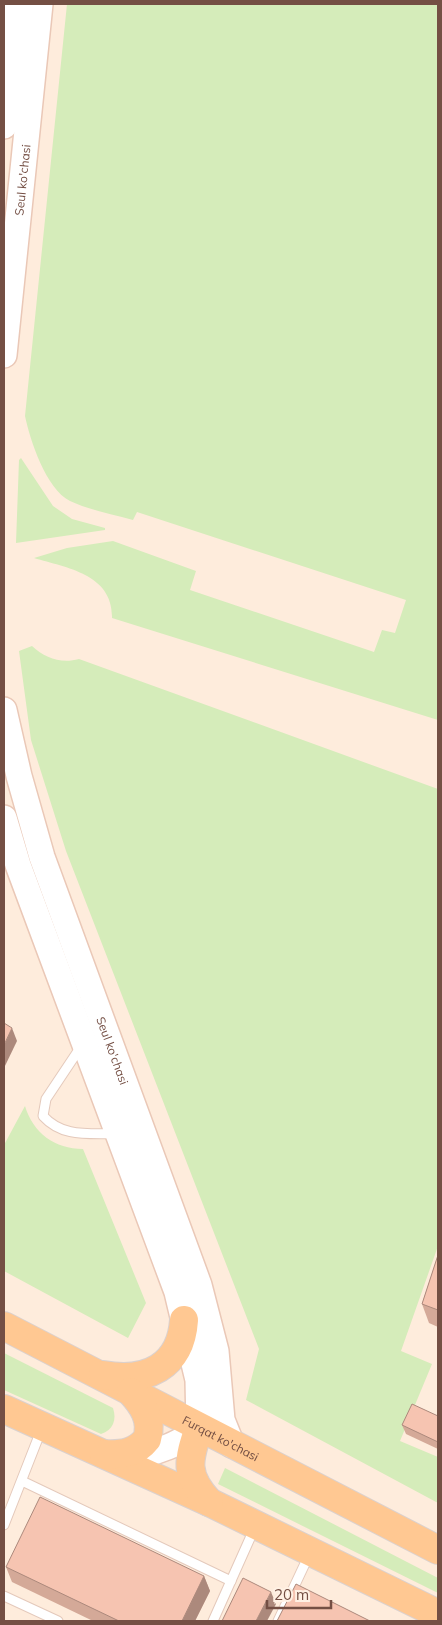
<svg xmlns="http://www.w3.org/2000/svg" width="442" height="1625" viewBox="0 0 442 1625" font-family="Mulish,sans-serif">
<rect width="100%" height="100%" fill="#feecdc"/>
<!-- green -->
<g fill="#d5ecba">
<path d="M67 4H438V720L112 618C113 574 67 568 34 558L67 548 113 541 196 571 190 590 374 652 382 630 395 633 406 600 137 512 133 520C112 514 89 510 70 501 46 489 30 440 25 416Z"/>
<polygon points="21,458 53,506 72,519 105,528 105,530 16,543 19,460"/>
<path d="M32 646C45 658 61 664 79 659L438 789V1246L401 1351 432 1364 400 1441 438 1457V1503L246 1400 259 1349 66 851 31 740 19 651Z"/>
<path d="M25 1106C33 1133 55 1149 83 1149L146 1303 128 1338 4 1271V1145Z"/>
<path d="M4 1353 113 1408C117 1420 113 1430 101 1434L4 1390Z"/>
<polygon points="225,1468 438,1578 438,1593 218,1484"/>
</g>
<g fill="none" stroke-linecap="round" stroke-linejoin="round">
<defs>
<g id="lane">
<path d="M82 1045 46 1099 43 1116C63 1138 89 1133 117 1134"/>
<polyline points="22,1481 231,1581"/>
<polyline points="4,1525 42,1428"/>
<polyline points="4,1596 58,1621"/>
<polyline points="213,1621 255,1527"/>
<polyline points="278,1621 309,1555"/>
</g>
<g id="secondary">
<polyline points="4,126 17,4"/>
<path id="s1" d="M4 355 40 4"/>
<path id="s2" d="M4 710 19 776 42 857 199 1285 216 1351 222 1420 232 1445"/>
<polyline points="4,818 18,865 177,1292 198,1380 199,1428"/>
<path d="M122 1457C150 1456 190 1443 206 1419"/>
</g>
<g id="primary">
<path id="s3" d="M4 1326 438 1550"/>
<path d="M103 1375C146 1383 181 1367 184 1320"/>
<polyline points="4,1409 209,1502 438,1614"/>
<path d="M199 1428C188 1460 184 1475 209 1502"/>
<path d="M104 1454C122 1455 136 1453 147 1439 153 1420 143 1405 131 1392"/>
</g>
</defs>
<!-- lane casing -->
<use href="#lane" stroke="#e4c9bb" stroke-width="11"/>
<!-- secondary casing -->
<use href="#secondary" stroke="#eac8b7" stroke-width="28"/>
<!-- primary casing -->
<use href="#primary" stroke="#dbd1ce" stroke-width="30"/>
<!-- lane -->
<use href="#lane" stroke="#fff" stroke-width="9"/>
<!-- secondary -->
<use href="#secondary" stroke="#fff" stroke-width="25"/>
<!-- primary -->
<use href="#primary" stroke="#ffc892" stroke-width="28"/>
</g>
<!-- wall -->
<g fill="#d4a998">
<polygon points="438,1255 438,1327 429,1323 422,1304"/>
<polygon points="438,1416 438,1449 406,1434 402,1425"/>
<polygon points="6,1567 204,1576 210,1591 195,1621 93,1621 12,1582"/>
</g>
<!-- shaded-wall -->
<g fill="#ac897c">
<polygon points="12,1028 17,1041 4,1068 4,1045"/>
<polygon points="204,1576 210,1591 195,1621 182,1621"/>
<polygon points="271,1592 276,1604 267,1621 256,1621"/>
</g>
<!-- building -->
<g fill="#f6c4b1" stroke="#ac897c">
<polygon points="4,1023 12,1028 4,1045"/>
<polygon points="438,1255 438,1310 422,1304"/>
<polygon points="412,1404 438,1416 438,1442 402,1425"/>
<polygon points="40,1497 204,1576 182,1621 119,1621 6,1567"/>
<polygon points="243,1578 271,1592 256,1621 222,1621"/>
<polygon points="296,1584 370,1621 277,1621"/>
</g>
<g text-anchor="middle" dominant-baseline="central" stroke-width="4.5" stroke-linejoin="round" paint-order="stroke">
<!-- street labels -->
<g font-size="12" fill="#744f44" stroke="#fff1e4">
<text stroke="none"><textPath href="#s1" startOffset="176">Seul ko'chasi</textPath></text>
<text stroke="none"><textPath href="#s2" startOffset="358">Seul ko'chasi</textPath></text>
<text stroke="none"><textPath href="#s3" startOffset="244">Furqat ko'chasi</textPath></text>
</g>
</g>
<!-- border -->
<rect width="442" height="1625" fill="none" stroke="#744f44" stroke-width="10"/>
<!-- scale -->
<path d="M267 1600v8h64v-8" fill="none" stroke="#744f44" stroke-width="2.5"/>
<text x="274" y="1600" font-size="15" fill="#744f44" stroke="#fff1e4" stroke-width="4" paint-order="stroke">20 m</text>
</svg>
